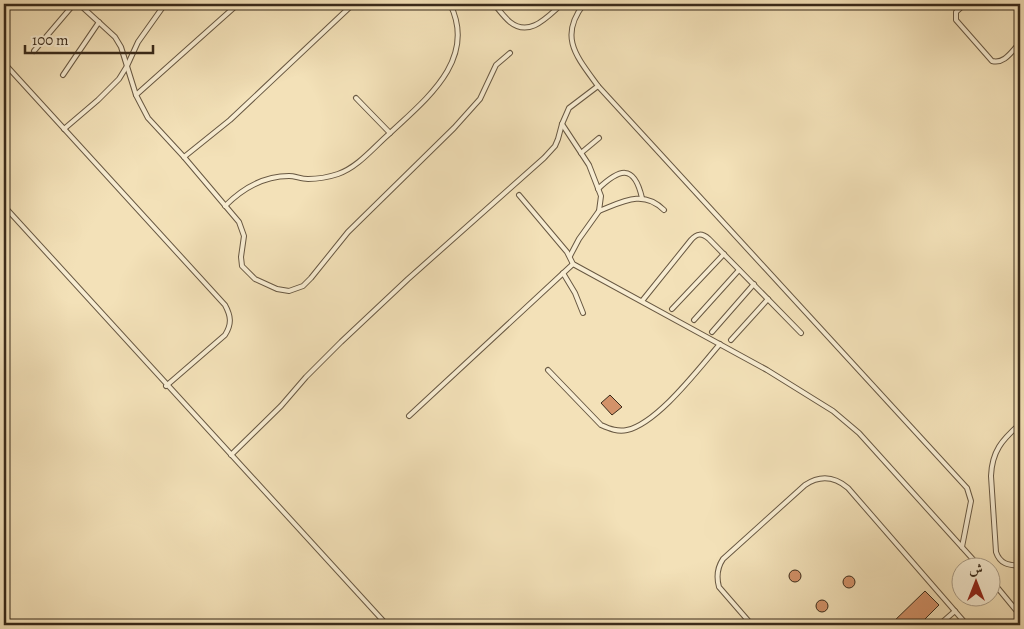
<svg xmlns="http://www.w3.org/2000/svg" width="1024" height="629" viewBox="0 0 1024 629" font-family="Alegreya,Amiri,serif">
<rect width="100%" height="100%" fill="#f3e1b8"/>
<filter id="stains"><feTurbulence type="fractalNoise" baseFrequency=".004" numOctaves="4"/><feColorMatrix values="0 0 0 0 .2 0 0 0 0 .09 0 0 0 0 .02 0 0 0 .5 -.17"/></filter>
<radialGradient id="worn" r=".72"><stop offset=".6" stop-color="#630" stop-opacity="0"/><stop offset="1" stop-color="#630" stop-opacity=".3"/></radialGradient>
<!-- building -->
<g fill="#d39269" stroke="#392a1a">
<polygon points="610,395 622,407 612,415 601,403"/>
<circle cx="795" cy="576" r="6"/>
<circle cx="849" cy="582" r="6"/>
<polygon points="925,591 939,605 919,625 890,625"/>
<circle cx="822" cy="606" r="6"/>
</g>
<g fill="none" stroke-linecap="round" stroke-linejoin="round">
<defs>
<g id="lane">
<polyline points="79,4 115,37 121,47 136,95 148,118 184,157 239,222 244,236 241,257 242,266 255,279 277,289 289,291 303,286 311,278 348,232 454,128 480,99 496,65 510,53"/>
<path d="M494 4C499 10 504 17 510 22 530 38 548 16 562 4"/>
<path d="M584 4C558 37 577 57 598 86L967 488 971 501 962 547"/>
<path d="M965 4 956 12V20L992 61C1003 64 1010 54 1017 46"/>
<polyline points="1017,4 1020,7"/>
<polyline points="34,51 74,4"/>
<path d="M4 63 225 305C231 316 232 324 225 335L166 386"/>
<polyline points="63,75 99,22"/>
<polyline points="136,95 238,4"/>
<polyline points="356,98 390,133"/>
<polyline points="562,124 589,165 601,196 599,211 579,239 570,256"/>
<polyline points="64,129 98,100 119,79 127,66 138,42 165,4"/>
<polyline points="581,153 599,138"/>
<polyline points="184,157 230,120 351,6"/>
<path d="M598 189C619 169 634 163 642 198"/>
<polyline points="519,195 567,252 573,264 767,370 833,411 859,433 979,566"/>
<polyline points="4,206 387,625"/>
<path d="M225 206C243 188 263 176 289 176 295 176 301 179 308 179 318 179 329 177 338 174 358 167 373 148 389 134 425 100 478 60 450 4"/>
<path d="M599 211C622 202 643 189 664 210"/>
<polyline points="563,273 575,293 583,313"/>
<path d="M642 301 691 240C697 233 702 233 709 239L801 333"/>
<polyline points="672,309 724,254"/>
<polyline points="694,320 739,270"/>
<polyline points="712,332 754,284"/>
<polyline points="731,340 768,299"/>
<path d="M548 370 601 425C610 429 618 432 627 430 658 423 699 368 720 344"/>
<polyline points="409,416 573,264"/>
<path d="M1020 424C1002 440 992 451 991 476L996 552C1000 564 1008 565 1020 566"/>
<polyline points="231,455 281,406 306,377 341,342 408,279 544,158 555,146 558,139 562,124 569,108 598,86"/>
<polyline points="992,581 1020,615"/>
<path d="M752 625 719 587C716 576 717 568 723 559L805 485C820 475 834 476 848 488L967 625"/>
<polyline points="939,625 955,611"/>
</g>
</defs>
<!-- lane casing -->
<use href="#lane" stroke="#685842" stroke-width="6"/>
<!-- lane -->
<use href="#lane" stroke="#f7ecd1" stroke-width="4"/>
</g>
<!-- margin -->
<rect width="1024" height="629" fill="none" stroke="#f3e1b8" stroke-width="20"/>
<rect x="5" y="5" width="1014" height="619" fill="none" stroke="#392a1a" stroke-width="2.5"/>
<rect x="10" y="10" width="1004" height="609" fill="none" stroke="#392a1a"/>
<!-- north arrow -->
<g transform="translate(976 582)"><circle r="24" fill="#f7ecd1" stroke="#ab9e88"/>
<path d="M0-4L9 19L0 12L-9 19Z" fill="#8f2418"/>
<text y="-8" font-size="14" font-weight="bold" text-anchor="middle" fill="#392a1a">ش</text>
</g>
<!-- scale -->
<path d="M25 45v8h128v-8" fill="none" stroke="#392a1a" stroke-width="2.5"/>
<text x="32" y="45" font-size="15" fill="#392a1a" stroke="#f7ecd1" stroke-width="4" paint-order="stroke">100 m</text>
<rect width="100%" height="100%" filter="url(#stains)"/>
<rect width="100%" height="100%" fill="url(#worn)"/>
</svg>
